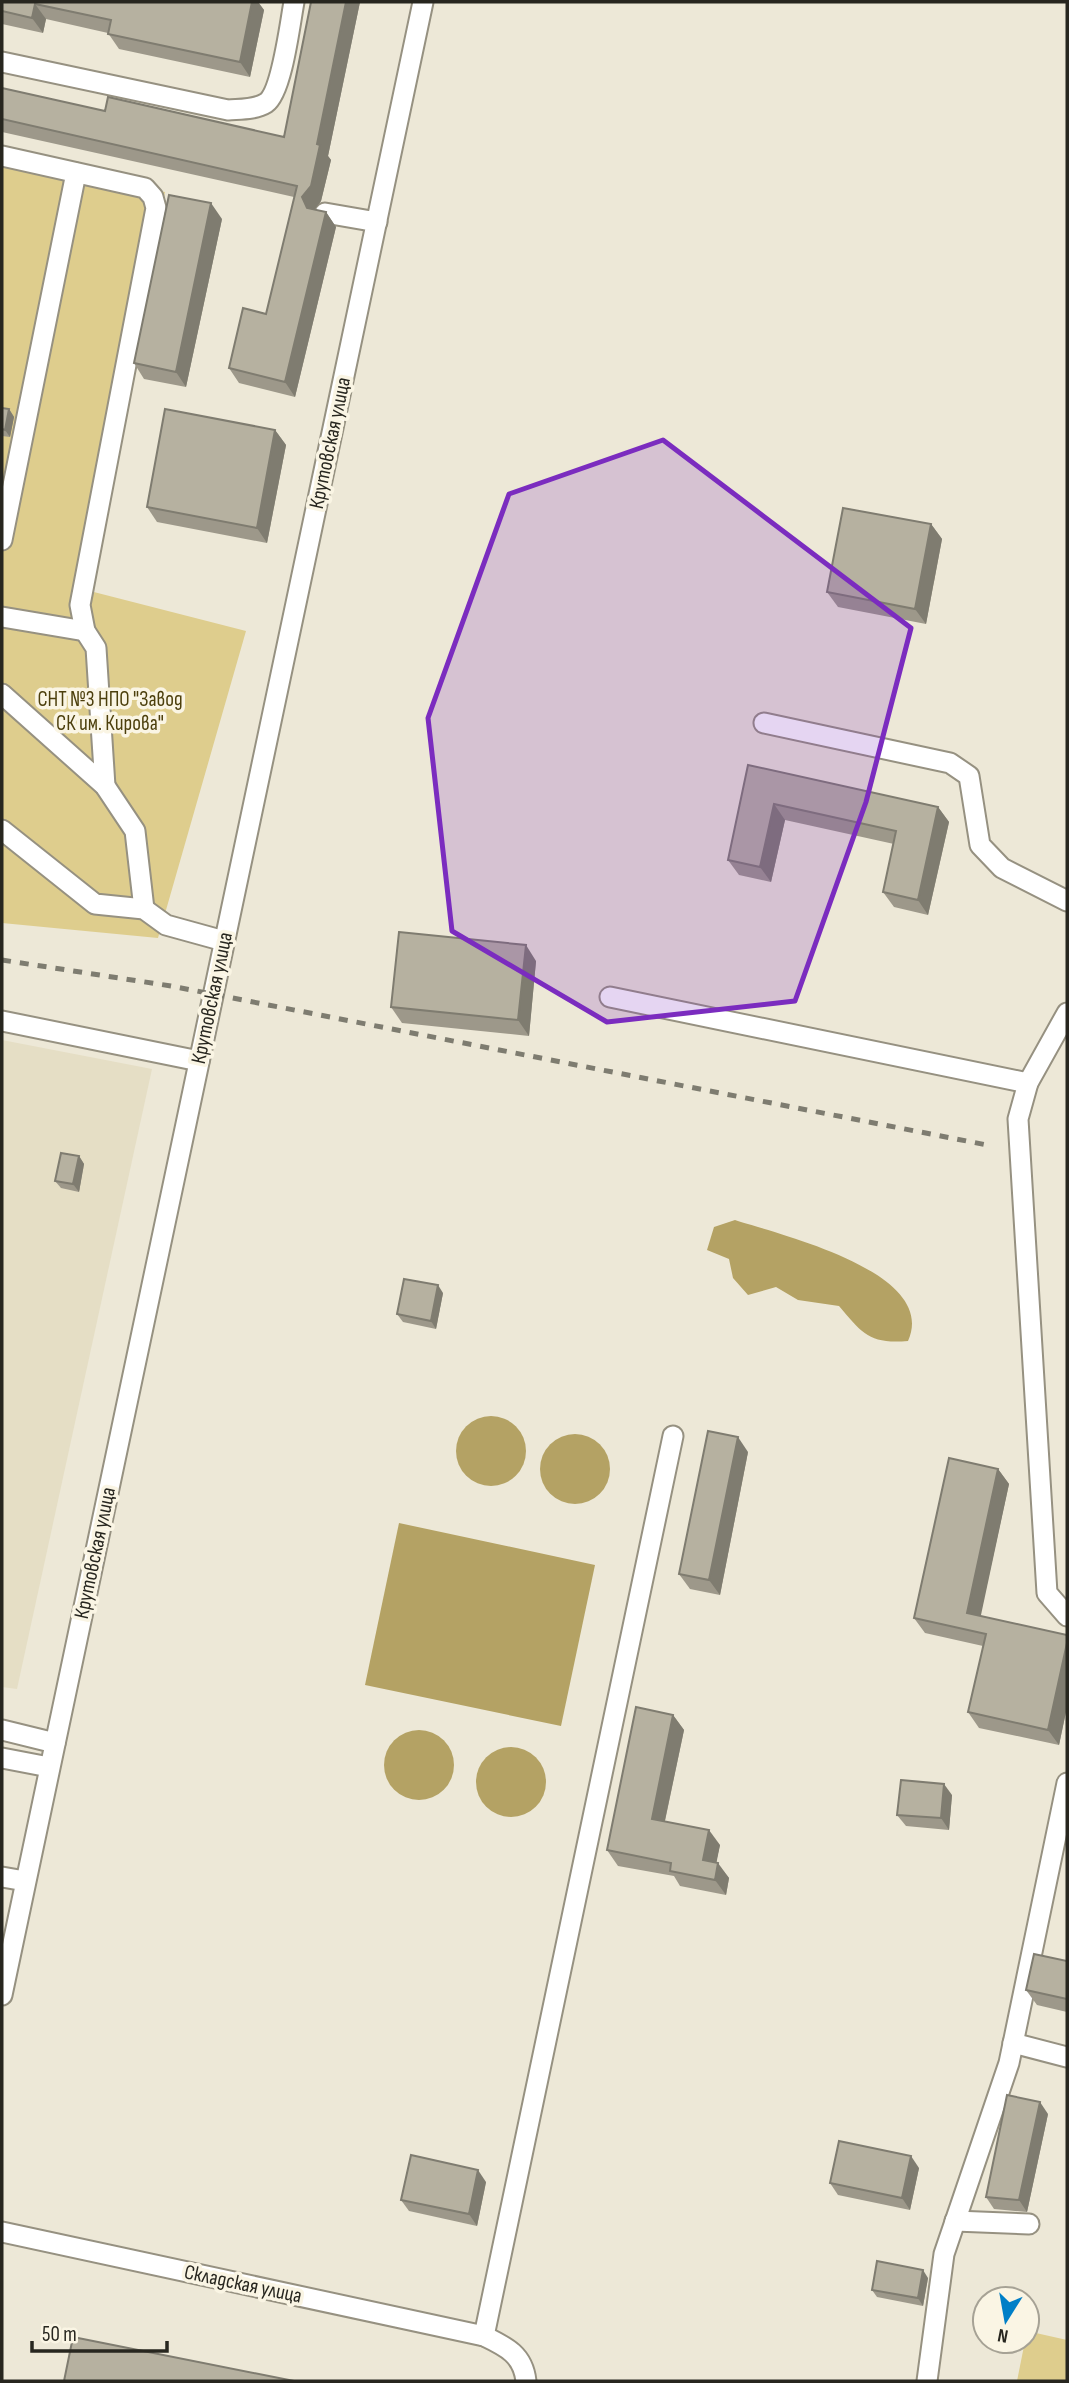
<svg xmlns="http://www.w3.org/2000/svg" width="1069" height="2383" viewBox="0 0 1069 2383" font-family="'Sofia Sans Condensed',sans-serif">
<rect width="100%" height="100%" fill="#ede8d7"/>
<!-- built -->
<polygon fill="#e5dec5" points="2,1040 152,1069 17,1689 2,1687"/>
<!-- green -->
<g fill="#decd8d">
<polygon points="2,157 165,192 86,590 246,631 158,938 2,923"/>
<polygon points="1027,2331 1067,2340 1067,2381 1017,2381"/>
</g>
<!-- water -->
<g fill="#b4a264">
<path d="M735 1220C781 1235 939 1272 908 1341 869 1344 863 1334 839 1306L798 1300 776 1287 748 1295 733 1278 729 1259 707 1250 714 1227Z"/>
<circle cx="491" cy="1451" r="35"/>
<circle cx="575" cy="1469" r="35"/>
<polygon points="399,1523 595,1565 561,1726 365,1685"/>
<circle cx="419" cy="1765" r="35"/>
<circle cx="511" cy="1782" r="35"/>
</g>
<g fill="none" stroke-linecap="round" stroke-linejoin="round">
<defs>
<g id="minor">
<path d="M2 62 228 110C240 109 255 110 266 103 282 92 290 23 294 2"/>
<polyline points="2,156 145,188 153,197 156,208 80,605 85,631 96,648 105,786"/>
<polyline points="325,213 377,222"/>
<polyline points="2,540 76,173"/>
<polyline points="2,617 85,631"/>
<polyline points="2,694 105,786 135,831 144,909"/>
<polyline points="764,723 950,763 969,776 980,845 1002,868 1067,901"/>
<polyline points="2,830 95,904 144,909 166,925 224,941"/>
<polyline points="610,997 1028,1083"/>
<polyline points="1067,1013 1028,1083 1018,1119 1047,1593 1067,1616"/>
<polyline points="2,1021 199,1061"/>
<polyline points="2,1730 55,1743"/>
<polyline points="2,1758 49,1767"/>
<polyline points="2,1877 25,1881"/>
<polyline points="2,1995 423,2"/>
<polyline points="1013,2043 1067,2057"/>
<polyline points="955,2221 1029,2224"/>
<path d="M2 2232 484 2336C507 2347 523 2355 526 2381"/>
<polyline points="484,2336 673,1436"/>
<polyline points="927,2381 944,2254 1009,2063 1067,1783"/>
</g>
</defs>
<!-- minor casing -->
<use href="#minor" stroke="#969181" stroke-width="23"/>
<!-- minor -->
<use href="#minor" stroke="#fff" stroke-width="19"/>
<!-- rail -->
<polyline stroke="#7e7c70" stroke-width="5" stroke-dasharray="9 9" stroke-linecap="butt" points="2,960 171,986 987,1145"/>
</g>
<!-- wall -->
<g fill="#9d988a">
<polygon points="2,2 258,2 264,10 250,77 119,49 108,33 46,19 43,33 2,24"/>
<polygon points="311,2 360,2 328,156 331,160 321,201 315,210 326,212 336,227 295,397 239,383 229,368 266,314 294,197 2,132 2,88 105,111 284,137"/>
<polygon points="222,219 186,387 144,379 134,363"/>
<polygon points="2,408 9,409 14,417 10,437 2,436"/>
<polygon points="275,430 286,445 267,543 157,522 147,507"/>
<polygon points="931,524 942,539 926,624 838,607 827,592"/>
<polygon points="748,765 938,807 949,822 928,915 894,907 883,892 894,844 785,820 771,882 739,875 728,860"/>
<polygon points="536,961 529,1036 402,1023 391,1007"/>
<polygon points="79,1156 84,1164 79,1192 61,1188 55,1181"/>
<polygon points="443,1293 436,1329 403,1322 397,1314"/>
<polygon points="748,1452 720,1595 690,1589 679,1574"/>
<polygon points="998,1469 1009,1484 980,1616 1067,1635 1067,1707 1059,1745 979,1728 968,1712 983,1646 925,1633 914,1618"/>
<polygon points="673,1715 684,1730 665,1821 720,1845 716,1862 729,1878 726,1895 680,1886 674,1876 618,1866 607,1850"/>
<polygon points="952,1795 949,1830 906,1826 897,1815"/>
<polygon points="1067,1961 1067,2012 1037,2005 1026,1990"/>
<polygon points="1048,2114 1027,2212 994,2209 986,2197"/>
<polygon points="919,2168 910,2210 838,2195 830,2183"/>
<polygon points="486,2182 477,2226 409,2211 401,2200"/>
<polygon points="928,2278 923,2306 877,2297 872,2290"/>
</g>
<!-- shaded-wall -->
<g fill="#7f7c70">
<polygon points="252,2 258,2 264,10 250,77 240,62"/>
<polygon points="346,2 360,2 328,156 331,160 321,201 313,212 307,208 302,197 317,144"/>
<polygon points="35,4 46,19 43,33 32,18"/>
<polygon points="211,203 222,219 186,387 176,372"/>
<polygon points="326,212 336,227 295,397 285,382"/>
<polygon points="9,409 14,417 10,437 5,430"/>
<polygon points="275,430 286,445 267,543 257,528"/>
<polygon points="931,524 942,539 926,624 915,609"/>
<polygon points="774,804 785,820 771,882 760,867"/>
<polygon points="938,807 949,822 928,915 918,900"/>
<polygon points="526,945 536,961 529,1036 518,1020"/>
<polygon points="79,1156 84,1164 79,1192 73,1184"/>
<polygon points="438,1285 443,1293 436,1329 431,1321"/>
<polygon points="738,1437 748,1452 720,1595 709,1580"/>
<polygon points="998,1469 1009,1484 978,1629 967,1613"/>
<polygon points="1067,1643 1067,1707 1059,1745 1048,1730"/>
<polygon points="673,1715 684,1730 662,1834 652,1819"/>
<polygon points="944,1784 952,1795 949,1830 941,1818"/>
<polygon points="709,1830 720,1845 714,1875 703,1860"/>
<polygon points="718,1863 729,1878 726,1895 715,1880"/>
<polygon points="1040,2102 1048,2114 1027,2212 1019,2200"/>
<polygon points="911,2156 919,2168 910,2210 902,2198"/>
<polygon points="478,2170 486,2182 477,2226 469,2214"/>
<polygon points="923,2270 928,2278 923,2306 918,2298"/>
</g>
<!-- building -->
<g fill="#b6b1a0" stroke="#7f7c70" stroke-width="2">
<polygon points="2,2 252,2 240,62 108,34 111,20 35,4 32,18 2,11"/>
<polygon points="311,2 346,2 317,144 320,145 311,186 302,197 307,208 326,212 285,382 229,368 243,308 266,314 297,186 2,119 2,88 105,111 108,97 284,137"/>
<polygon points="169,195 211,203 176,372 134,363"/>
<polygon points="2,408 9,409 5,430 2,429"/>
<polygon points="165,409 275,430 257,528 147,507"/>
<polygon points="843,508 931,524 915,609 827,592"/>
<polygon points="748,765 938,807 918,900 883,892 896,831 774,804 760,867 728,860"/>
<polygon points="399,932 526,945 518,1020 391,1007"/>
<polygon points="61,1153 79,1156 73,1184 55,1181"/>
<polygon points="404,1279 438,1285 431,1321 397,1314"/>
<polygon points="708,1431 738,1437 709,1580 679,1574"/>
<polygon points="949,1458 998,1469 967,1613 1067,1635 1067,1643 1048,1730 968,1712 986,1634 914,1618"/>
<polygon points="636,1707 673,1715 652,1819 709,1830 703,1860 718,1863 715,1880 670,1871 671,1863 607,1850"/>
<polygon points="901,1780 944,1784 941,1818 897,1815"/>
<polygon points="1034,1954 1067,1961 1067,1999 1026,1990"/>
<polygon points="1007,2095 1040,2102 1019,2200 986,2197"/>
<polygon points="839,2141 911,2156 902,2198 830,2183"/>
<polygon points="411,2155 478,2170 469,2214 401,2200"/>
<polygon points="877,2261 923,2270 918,2298 872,2290"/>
<polygon points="73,2337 294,2381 64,2381"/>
</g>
<!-- marked area -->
<path fill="#7b2cbf" fill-opacity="0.2" stroke="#7b2cbf" stroke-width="5" stroke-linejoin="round" d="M663 440 911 628 866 802 795 1001 607 1022 452 931 428 718 509 494Z"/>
<g text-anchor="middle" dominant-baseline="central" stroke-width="7" stroke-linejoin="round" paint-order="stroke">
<!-- street labels -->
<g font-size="21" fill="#27261f" stroke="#faf5e4">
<text transform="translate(330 443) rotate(-78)">Крутовская улица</text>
<text transform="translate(212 998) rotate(-78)">Крутовская улица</text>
<text transform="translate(95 1553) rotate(-78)">Крутовская улица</text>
<text transform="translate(243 2284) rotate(12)">Складская улица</text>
</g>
<!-- park labels -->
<g font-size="21" fill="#4c3f0c" stroke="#faf5e4">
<text x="110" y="699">СНТ №3 НПО "Завод<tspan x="110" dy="24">СК им. Кирова"</tspan></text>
</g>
</g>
<!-- border -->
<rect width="1069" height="2383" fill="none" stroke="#27261f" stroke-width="7"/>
<!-- north arrow -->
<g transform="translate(1006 2320) rotate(191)"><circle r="33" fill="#faf5e4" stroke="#a6a295" stroke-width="2"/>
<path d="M0-5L12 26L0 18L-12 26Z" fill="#007fc7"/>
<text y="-10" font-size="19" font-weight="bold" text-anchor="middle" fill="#27261f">N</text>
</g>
<!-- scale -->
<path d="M32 2341v10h135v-10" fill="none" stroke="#27261f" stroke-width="3.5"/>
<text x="42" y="2341" font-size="21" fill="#27261f" stroke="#faf5e4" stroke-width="5" paint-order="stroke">50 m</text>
</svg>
